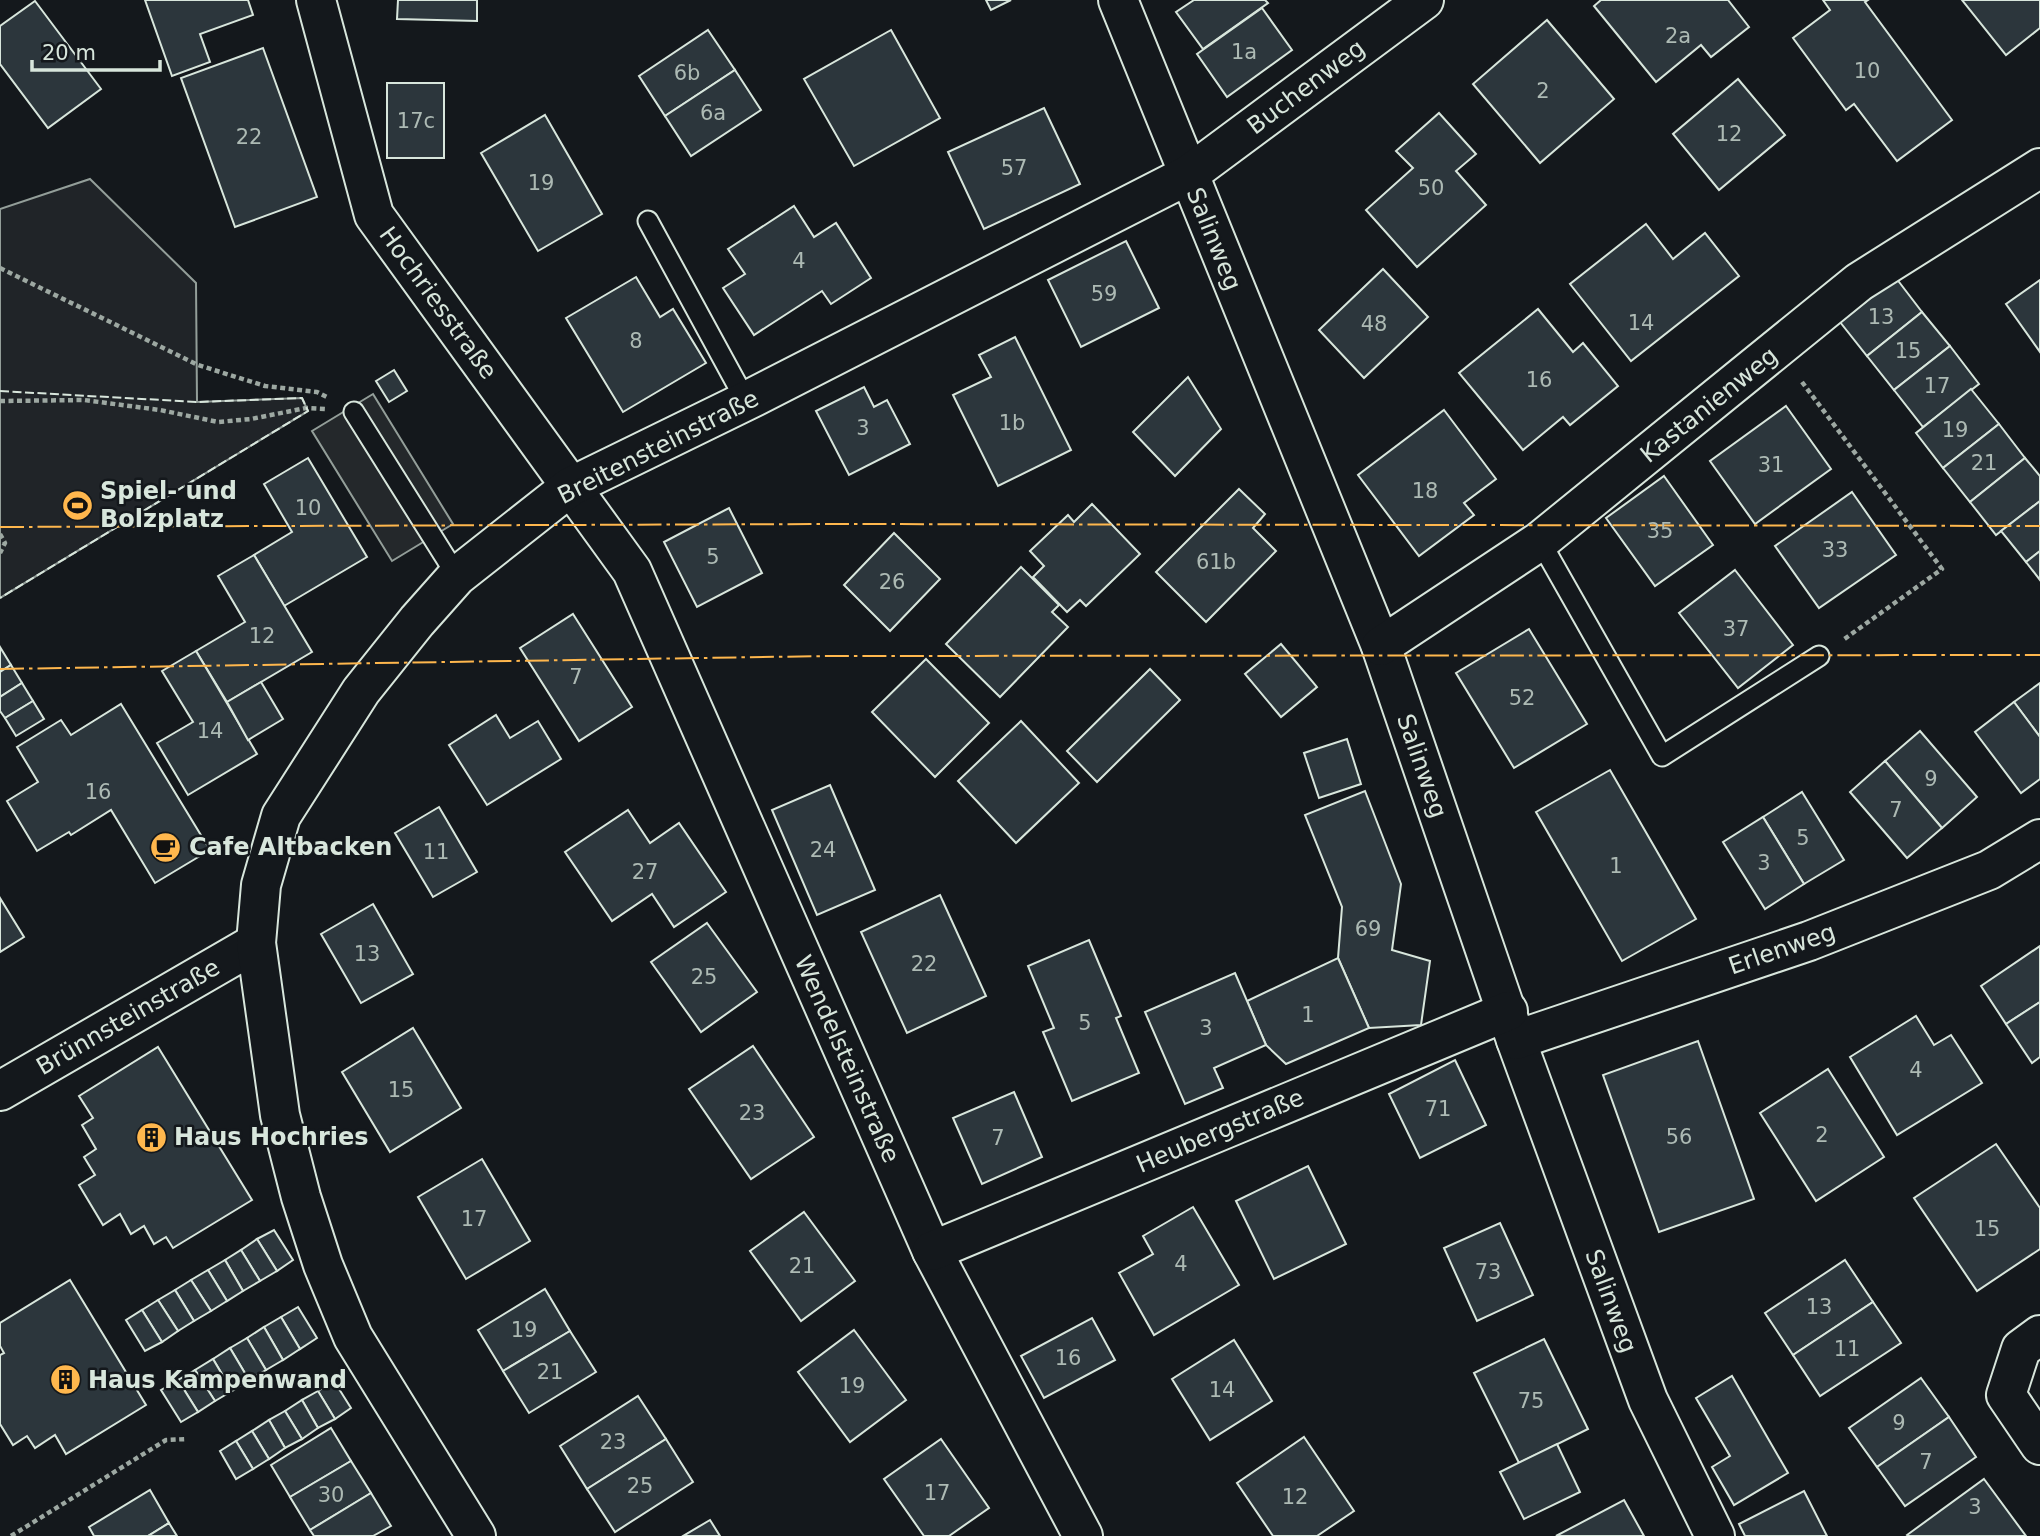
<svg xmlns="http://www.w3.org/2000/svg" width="2040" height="1536" viewBox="0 0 2040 1536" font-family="'DejaVu Sans',sans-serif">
<rect width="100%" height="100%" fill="#14181c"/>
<!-- green -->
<polygon fill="#202428" stroke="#939e99" stroke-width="2" points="90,179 196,283 197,402 302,398 308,411 0,598 0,209"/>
<!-- parking -->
<polygon fill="#24282b" stroke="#939e99" stroke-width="2" points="373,394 453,524 392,561 312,431"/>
<!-- building -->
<g fill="#2c363c" stroke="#d8e6dc" stroke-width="2">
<polygon points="145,0 248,0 253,15 200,34 210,62 172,76"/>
<polygon points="398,0 477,0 477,21 397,19"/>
<polygon points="986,0 1011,0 991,10"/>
<polygon points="1194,0 1265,0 1268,3 1203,49 1176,12"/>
<polygon points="1601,0 1728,0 1749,27 1711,57 1701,45 1656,82 1594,6"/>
<polygon points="1823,0 1868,0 1865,2 1952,120 1897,161 1854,104 1846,110 1793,38 1830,10"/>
<polygon points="1962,0 2040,0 2040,28 2006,55"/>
<polygon points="35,1 101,89 48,128 0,64 0,26"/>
<polygon points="1262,8 1292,50 1227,97 1197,54"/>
<polygon points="1547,20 1614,99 1540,163 1473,84"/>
<polygon points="708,30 735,70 665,116 639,76"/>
<polygon points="891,30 940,118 854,166 804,79"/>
<polygon points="263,48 317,197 235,227 181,78"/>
<polygon points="735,70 761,110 691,156 665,116"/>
<polygon points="1738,79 1785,135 1719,190 1673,134"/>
<rect x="387" y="83" width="57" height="75"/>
<polygon points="1044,108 1080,184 984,229 948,152"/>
<polygon points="1439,113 1476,154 1456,171 1486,205 1417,267 1366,210 1413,168 1396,151"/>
<polygon points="545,115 602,214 538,251 481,153"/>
<polygon points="794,206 814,237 836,223 871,278 831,304 822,291 754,335 723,288 745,274 728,249"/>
<polygon points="1646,224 1673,259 1705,233 1739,276 1631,361 1570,284"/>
<polygon points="1126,241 1159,308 1081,347 1048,280"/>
<polygon points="1383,269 1428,317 1364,378 1319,330"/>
<polygon points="636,277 660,317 673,309 706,363 623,412 566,318"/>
<polygon points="1896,278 1922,312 1867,356 1840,322"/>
<polygon points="2040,280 2040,352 2006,304"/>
<polygon points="1538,309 1573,352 1583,343 1618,386 1570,425 1563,417 1523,450 1459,373"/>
<polygon points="1922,312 1950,346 1894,390 1867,356"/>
<polygon points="1015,337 1071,450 998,486 953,395 991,377 979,355"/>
<polygon points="1950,346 1979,384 1923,427 1894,390"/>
<polygon points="394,370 407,391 389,402 376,381"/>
<polygon points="1188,377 1221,429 1175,476 1133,432"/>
<polygon points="864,387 874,407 887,400 910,444 849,475 816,411"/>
<polygon points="1971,389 1999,424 1943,468 1916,433"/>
<polygon points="1786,406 1831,469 1755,524 1710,461"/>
<polygon points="1444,410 1496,479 1464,503 1474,515 1419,556 1358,475"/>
<polygon points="1999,424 2025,458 1970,502 1943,468"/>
<polygon points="308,458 367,557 284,606 254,555 292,532 264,484"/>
<polygon points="2025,458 2040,476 2040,501 1996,535 1970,502"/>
<polygon points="1664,476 1713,545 1655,586 1606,518"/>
<polygon points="1239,489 1265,514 1253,528 1276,551 1206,622 1156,572"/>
<polygon points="1852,492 1896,555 1819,608 1775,546"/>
<polygon points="2040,501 2040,551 2026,562 2001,531"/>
<polygon points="1092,504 1140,554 1086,606 1080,600 1067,612 1033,577 1044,566 1030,551 1068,515 1074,522"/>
<polygon points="729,508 762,573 697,607 664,542"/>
<polygon points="894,533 940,579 890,631 844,585"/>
<polygon points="2040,551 2040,580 2026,562"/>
<polygon points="254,555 312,652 227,702 196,651 245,622 218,576"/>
<polygon points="1021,567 1059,605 1052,612 1068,627 1000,697 946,644"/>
<polygon points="1735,570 1793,645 1738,688 1679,613"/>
<polygon points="573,614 632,707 579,741 520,648"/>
<polygon points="1529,629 1587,724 1514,768 1456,673"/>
<polygon points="1281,644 1317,687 1281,717 1245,674"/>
<polygon points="0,647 11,665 0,672"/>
<polygon points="196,651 257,754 188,795 157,743 193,722 162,671"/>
<polygon points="926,659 989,723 935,777 872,712"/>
<polygon points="11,665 22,683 0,697 0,672"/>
<polygon points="1150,669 1180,700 1097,782 1067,751"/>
<polygon points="261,682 283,719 248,740 227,702"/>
<polygon points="22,683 33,701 5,718 0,711 0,697"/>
<polygon points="2040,683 2040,737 2014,702"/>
<polygon points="33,701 44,719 16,736 5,718"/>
<polygon points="2014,702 2040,737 2040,779 2021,793 1975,732"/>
<polygon points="121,704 210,850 155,883 111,810 71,835 69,832 37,851 7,801 38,782 17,747 61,720 71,735"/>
<polygon points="496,715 510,738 538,721 561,759 487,805 449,745"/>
<polygon points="1021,721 1079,783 1016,843 958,781"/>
<polygon points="1920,731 1977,797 1942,828 1885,761"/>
<polygon points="1347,739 1361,784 1319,798 1304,753"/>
<polygon points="1885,761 1942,828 1907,858 1850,792"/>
<polygon points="1610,770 1696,919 1622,961 1536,812"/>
<polygon points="830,785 875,890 817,915 772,810"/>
<polygon points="1365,791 1401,884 1392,950 1430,961 1421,1025 1369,1028 1338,958 1342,907 1305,815"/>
<polygon points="1802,792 1844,860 1804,884 1763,817"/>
<polygon points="439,807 477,872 433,897 395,833"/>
<polygon points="628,810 650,843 679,823 726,892 674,927 652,894 612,921 565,852"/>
<polygon points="1763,817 1804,884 1765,909 1723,842"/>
<polygon points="940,895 986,996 907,1033 861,932"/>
<polygon points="0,898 24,937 0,952"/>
<polygon points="373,904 413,974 361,1003 321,934"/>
<polygon points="707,923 757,992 701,1032 651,962"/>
<polygon points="1089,940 1121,1016 1116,1018 1139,1073 1072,1101 1043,1032 1054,1028 1028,966"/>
<polygon points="2040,946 2040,1002 2006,1024 1981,986"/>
<polygon points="1338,958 1369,1028 1286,1064 1266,1045 1247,1001"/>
<polygon points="1235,973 1266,1045 1214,1068 1223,1088 1185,1104 1145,1012"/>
<polygon points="2040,1002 2040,1057 2032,1063 2006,1024"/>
<polygon points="1916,1016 1934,1045 1951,1035 1982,1083 1897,1135 1850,1057"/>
<polygon points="413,1028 461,1108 390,1152 342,1072"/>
<polygon points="1698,1041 1754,1199 1659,1232 1603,1075"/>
<polygon points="753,1046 814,1137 751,1179 689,1089"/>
<polygon points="158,1047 252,1200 173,1248 166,1237 154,1244 144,1226 131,1234 120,1214 103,1225 79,1185 95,1175 84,1157 96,1149 82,1125 93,1118 79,1096"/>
<polygon points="1455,1060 1486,1125 1420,1158 1389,1094"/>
<polygon points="1828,1069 1884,1157 1816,1201 1760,1113"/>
<polygon points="1014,1092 1042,1157 982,1184 953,1118"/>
<polygon points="1996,1144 2040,1208 2040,1249 1977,1291 1914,1198"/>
<polygon points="482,1159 530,1241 466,1279 418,1197"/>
<polygon points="1308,1166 1346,1244 1274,1279 1236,1201"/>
<polygon points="1193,1207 1239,1285 1154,1335 1119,1273 1153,1254 1143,1236"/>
<polygon points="804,1212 855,1281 801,1321 750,1251"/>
<polygon points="1500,1223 1533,1295 1477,1321 1444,1248"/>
<polygon points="274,1230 293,1260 277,1271 257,1239"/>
<polygon points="257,1239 277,1271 260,1281 241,1250"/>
<polygon points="241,1250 260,1281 243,1291 225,1260"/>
<polygon points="225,1260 243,1291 227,1301 208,1270"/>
<polygon points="1845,1260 1873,1302 1793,1355 1765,1313"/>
<polygon points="208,1270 227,1301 211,1311 191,1280"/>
<polygon points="70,1280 146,1405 66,1454 55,1435 35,1448 27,1436 13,1445 0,1424 0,1355 4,1353 0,1346 0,1323"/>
<polygon points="191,1280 211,1311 194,1321 175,1290"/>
<polygon points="545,1289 570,1331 503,1371 478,1330"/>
<polygon points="175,1290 194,1321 178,1331 158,1300"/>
<polygon points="158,1300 178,1331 162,1342 142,1310"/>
<polygon points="1873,1302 1901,1343 1820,1396 1793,1355"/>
<polygon points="298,1307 317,1338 300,1349 281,1317"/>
<polygon points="142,1310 162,1342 145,1351 126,1320"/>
<polygon points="281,1317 300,1349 283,1360 264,1327"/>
<polygon points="1092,1318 1115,1360 1044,1398 1021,1356"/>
<polygon points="264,1327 283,1360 266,1370 247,1338"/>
<polygon points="854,1330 906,1400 850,1442 798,1372"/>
<polygon points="570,1331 596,1372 529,1413 503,1371"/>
<polygon points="247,1338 266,1370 249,1380 230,1348"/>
<polygon points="1544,1339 1588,1429 1519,1463 1474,1373"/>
<polygon points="1234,1340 1272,1401 1210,1440 1172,1379"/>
<polygon points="230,1348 249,1380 232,1391 213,1359"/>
<polygon points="213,1359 232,1391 215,1401 195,1370"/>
<polygon points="195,1370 215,1401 198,1412 178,1380"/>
<polygon points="1732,1376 1788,1473 1734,1505 1712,1467 1730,1456 1696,1398"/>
<polygon points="1921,1378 1949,1417 1877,1467 1849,1428"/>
<polygon points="178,1380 198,1412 181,1422 161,1390"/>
<polygon points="334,1381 351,1408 335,1419 318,1391"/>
<polygon points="318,1391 335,1419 318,1428 302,1400"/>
<polygon points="638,1396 666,1439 587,1489 560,1446"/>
<polygon points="302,1400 318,1428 302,1439 285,1411"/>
<polygon points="285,1411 302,1439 285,1448 269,1420"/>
<polygon points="1949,1417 1976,1457 1905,1506 1877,1467"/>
<polygon points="269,1420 285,1448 269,1459 252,1431"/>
<polygon points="331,1428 351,1461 290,1497 271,1465"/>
<polygon points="252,1431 269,1459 253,1469 236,1441"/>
<polygon points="1304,1437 1354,1511 1317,1536 1273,1536 1237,1483"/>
<polygon points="666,1439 693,1482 615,1532 587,1489"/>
<polygon points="941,1439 989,1508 949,1536 924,1536 884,1479"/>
<polygon points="236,1441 253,1469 236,1479 220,1451"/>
<polygon points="1557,1444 1580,1492 1524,1519 1500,1472"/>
<polygon points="351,1461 371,1493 310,1530 290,1497"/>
<polygon points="1984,1479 2026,1536 1908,1536 1907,1535"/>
<polygon points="150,1490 169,1523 148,1536 94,1536 89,1527"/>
<polygon points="1804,1491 1827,1536 1745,1536 1739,1524"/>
<polygon points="371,1493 391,1526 373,1536 314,1536 310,1530"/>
<polygon points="1624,1500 1644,1536 1556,1536"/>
<polygon points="710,1520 720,1536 683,1536"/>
<polygon points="169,1523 177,1536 148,1536"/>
</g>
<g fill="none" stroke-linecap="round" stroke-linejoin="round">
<defs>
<g id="lane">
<polyline points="648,221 746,401"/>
<polyline points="354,412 457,576"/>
<polyline points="1540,541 1662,756 1819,656"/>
</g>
<g id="street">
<polyline points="316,0 374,215 632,571 932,1251 1083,1536"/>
<polyline points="1118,0 1381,646 1516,1040 1648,1400 1715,1536"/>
<polyline points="1381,646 1540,541 1859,282 2040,168"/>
<polyline points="1516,1040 1809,941 1989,870 2040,839"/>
<polyline points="0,1091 256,943"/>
<polyline points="932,1251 1508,1011"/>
<polyline points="2040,1335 2021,1349 2006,1395 2040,1445"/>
<polyline points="476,1536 353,1337 323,1265 301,1197 280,1115 256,943 261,885 281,816 361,691 417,621 457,576 570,487 746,401 1188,175 1424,0"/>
</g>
</defs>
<!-- lane casing -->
<use href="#lane" stroke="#d8e6dc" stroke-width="23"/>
<!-- street casing -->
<use href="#street" stroke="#d8e6dc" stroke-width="42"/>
<!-- path -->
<g stroke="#9da8a2" stroke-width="4.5" stroke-dasharray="5 3.5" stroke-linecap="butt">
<polyline points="0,268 198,365 265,386 317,392 329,398"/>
<polyline points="1802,382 1942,569 1843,640"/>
<polyline points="0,401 84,400 160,410 218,422 251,419 306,408 325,409"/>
<polyline points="0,534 5,543 0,553"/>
<polyline points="11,1536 166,1440 187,1439"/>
</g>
<!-- lane -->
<use href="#lane" stroke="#14181c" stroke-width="19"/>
<!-- street -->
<use href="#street" stroke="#14181c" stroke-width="38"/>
<!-- fence -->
<polyline stroke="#d8e6dc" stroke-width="2" stroke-dasharray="9 3.5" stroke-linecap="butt" points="0,391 197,402 302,398 308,411 0,598"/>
<!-- power -->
<g stroke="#ffb74d" stroke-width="2" stroke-dasharray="24 5 3.5 5" stroke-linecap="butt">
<polyline points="0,527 828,524 2040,526"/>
<polyline points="0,669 828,656 2040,655"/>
</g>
</g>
<!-- icons -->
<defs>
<symbol id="stadium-disc" viewBox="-11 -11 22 22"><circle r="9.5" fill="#ffb74d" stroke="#14181c"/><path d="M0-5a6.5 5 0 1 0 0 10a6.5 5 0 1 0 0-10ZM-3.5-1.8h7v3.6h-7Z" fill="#111"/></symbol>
<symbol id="cafe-disc" viewBox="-11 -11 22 22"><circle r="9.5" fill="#ffb74d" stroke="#14181c"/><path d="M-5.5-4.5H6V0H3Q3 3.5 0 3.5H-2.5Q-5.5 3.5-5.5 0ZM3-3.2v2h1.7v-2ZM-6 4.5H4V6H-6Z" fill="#111"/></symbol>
<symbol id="building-disc" viewBox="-11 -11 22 22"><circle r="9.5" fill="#ffb74d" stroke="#14181c"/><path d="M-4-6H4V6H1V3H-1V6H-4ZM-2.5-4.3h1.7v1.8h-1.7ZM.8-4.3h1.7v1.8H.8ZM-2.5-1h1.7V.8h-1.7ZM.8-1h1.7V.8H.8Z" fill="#111"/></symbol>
</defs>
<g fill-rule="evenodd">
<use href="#stadium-disc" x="60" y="488" width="35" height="35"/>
<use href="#cafe-disc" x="148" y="830" width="35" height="35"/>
<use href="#building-disc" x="134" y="1120" width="35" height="35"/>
<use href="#building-disc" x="48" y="1362" width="35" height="35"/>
</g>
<g text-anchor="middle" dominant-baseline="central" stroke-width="5" stroke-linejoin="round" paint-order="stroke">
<!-- number labels -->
<g font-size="21" fill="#adbab4">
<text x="1678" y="36">2a</text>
<text x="1244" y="52">1a</text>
<text x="1867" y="71">10</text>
<text x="687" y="73">6b</text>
<text x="1543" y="91">2</text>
<text x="713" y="113">6a</text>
<text x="416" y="121">17c</text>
<text x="1729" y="134">12</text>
<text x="249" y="137">22</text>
<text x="1014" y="168">57</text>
<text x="541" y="183">19</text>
<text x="1431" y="188">50</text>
<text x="799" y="261">4</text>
<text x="1104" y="294">59</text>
<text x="1881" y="317">13</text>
<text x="1641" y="323">14</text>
<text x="1374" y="324">48</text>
<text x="636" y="341">8</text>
<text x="1908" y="351">15</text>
<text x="1539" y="380">16</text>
<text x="1937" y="386">17</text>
<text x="1012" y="423">1b</text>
<text x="863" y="428">3</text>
<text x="1955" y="430">19</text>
<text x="1984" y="463">21</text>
<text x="1771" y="465">31</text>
<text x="1425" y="491">18</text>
<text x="308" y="508">10</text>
<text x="1660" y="531">35</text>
<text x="1835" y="550">33</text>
<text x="713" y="557">5</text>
<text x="1216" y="562">61b</text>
<text x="892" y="582">26</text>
<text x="1736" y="629">37</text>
<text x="262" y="636">12</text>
<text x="576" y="677">7</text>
<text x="1522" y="698">52</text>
<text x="210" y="731">14</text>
<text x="1931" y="779">9</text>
<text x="98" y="792">16</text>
<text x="1896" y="810">7</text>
<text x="1803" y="838">5</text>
<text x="823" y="850">24</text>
<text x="436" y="852">11</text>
<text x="1764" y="863">3</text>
<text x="1616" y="866">1</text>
<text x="645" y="872">27</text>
<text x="1368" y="929">69</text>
<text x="367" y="954">13</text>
<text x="924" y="964">22</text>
<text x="704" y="977">25</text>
<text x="1308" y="1015">1</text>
<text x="1085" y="1023">5</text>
<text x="1206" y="1028">3</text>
<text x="1916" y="1070">4</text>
<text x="401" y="1090">15</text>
<text x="1438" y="1109">71</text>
<text x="752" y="1113">23</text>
<text x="1822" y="1135">2</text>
<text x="1679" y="1137">56</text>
<text x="998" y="1138">7</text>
<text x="474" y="1219">17</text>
<text x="1987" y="1229">15</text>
<text x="1181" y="1264">4</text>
<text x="802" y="1266">21</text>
<text x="1488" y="1272">73</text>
<text x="1819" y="1307">13</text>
<text x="524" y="1330">19</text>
<text x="1847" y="1349">11</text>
<text x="1068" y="1358">16</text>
<text x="550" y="1372">21</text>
<text x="852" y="1386">19</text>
<text x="1222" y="1390">14</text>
<text x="1531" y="1401">75</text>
<text x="1899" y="1423">9</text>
<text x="613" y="1442">23</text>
<text x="1926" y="1462">7</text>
<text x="640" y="1486">25</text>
<text x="937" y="1493">17</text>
<text x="331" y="1495">30</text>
<text x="1295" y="1497">12</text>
<text x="1975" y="1507">3</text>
</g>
<!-- street labels -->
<g font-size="24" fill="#d8e6dc" stroke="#14181c">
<text transform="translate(1306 87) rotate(-37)">Buchenweg</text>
<text transform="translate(1214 239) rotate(68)">Salinweg</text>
<text transform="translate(438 303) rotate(54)">Hochriesstraße</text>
<text transform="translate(1709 405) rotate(-39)">Kastanienweg</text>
<text transform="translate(658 447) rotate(-27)">Breitensteinstraße</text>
<text transform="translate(1422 766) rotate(71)">Salinweg</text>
<text transform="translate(1782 949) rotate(-19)">Erlenweg</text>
<text transform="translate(128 1017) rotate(-30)">Brünnsteinstraße</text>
<text transform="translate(847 1059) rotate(66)">Wendelsteinstraße</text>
<text transform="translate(1220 1131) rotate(-23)">Heubergstraße</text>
<text transform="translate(1611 1301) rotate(70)">Salinweg</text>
</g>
<!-- poi labels -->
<g font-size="24" font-weight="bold" fill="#d8e6dc" stroke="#14181c" text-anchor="start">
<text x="100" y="491">Spiel- und<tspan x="100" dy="28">Bolzplatz</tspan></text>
<text x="189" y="847">Cafe Altbacken</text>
<text x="174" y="1137">Haus Hochries</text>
<text x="88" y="1380">Haus Kampenwand</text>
</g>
</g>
<!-- scale -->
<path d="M32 60v10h128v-10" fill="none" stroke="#d8e6dc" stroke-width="3.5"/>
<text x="42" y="60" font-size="21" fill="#d8e6dc" stroke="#14181c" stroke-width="5" paint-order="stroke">20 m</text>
</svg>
